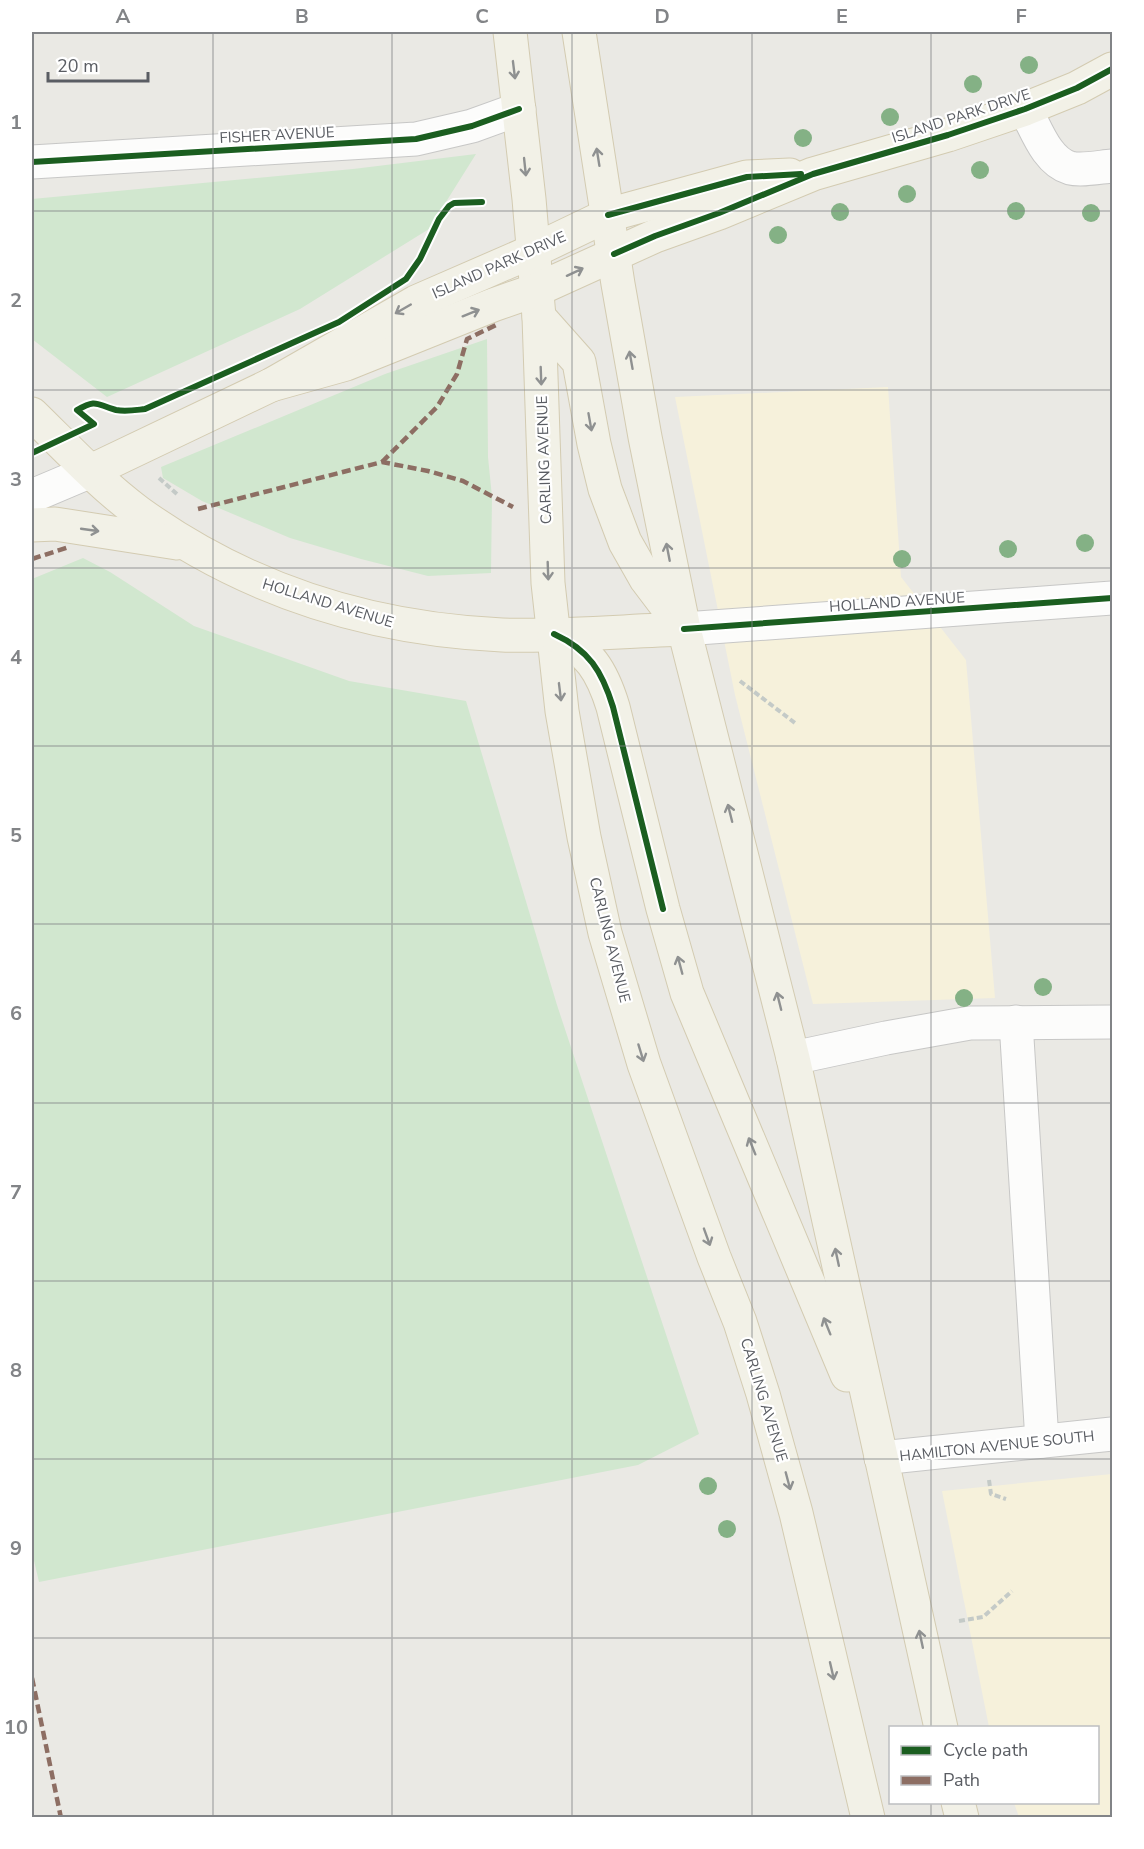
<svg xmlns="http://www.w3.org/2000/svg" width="1144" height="1849" viewBox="0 0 1144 1849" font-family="'Nunito Sans',sans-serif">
<rect width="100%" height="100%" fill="#eae9e4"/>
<!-- commercial -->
<g fill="#f6f1db">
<polygon points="888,387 901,577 966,660 995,998 813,1004 735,695 675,397"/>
<polygon points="1112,1474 1112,1817 1019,1817 1014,1803 1098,1802 1098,1728 989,1727 942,1491"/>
</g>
<!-- green -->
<g fill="#d1e7cf">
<polygon points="476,154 429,229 300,309 107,397 32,339 32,199 353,169"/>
<polygon points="487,339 488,457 492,497 491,573 428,576 361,559 290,538 202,501 163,478 161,467 385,374"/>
<polygon points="83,558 110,572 194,626 349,681 466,701 557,1005 699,1434 638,1465 39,1582 32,1552 32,579"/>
</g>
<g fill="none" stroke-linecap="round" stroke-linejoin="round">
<defs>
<g id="minor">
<path d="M1025 109C1036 128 1046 161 1070 168 1082 171 1100 167 1112 166"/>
<polyline points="32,162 416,139 472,126 519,109"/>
<polyline points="32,496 91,471"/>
<polyline points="684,629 1112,598"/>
<polyline points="1016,1022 1042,1441"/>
<polyline points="793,1058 886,1038 970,1023 1112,1022"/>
<polyline points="881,1458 1112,1434"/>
</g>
<g id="major">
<polyline points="510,32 529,199 539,317 548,583 562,711 584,837 605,933 644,1064 714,1257 740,1322 763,1394 796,1513 868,1818"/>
<polyline points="579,32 618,284 645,437 684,629 793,1058 941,1728"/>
<polyline points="539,317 579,362 594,444 605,489 625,542 646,579 677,620"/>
<polyline points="271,385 346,364 493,305 536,290 655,236 719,213 813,174 948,135 1025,109 1077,88 1112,69"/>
<path d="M32 414C66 447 100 484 138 512 246 590 370 629 502 635 562 637 624 631 684 629"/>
<polyline points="91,471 271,385 416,302 533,251 608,215 747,177 790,175"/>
<polyline points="32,525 55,524 177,543"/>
<path d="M554 634C589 650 602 671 613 707L663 909 687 993 847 1375"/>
<polyline points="958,1802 962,1818"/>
</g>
</defs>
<!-- minor casing -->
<use href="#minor" stroke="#c7c7c6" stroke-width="35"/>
<!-- major casing -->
<use href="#major" stroke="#d3cbb1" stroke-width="35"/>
<!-- path -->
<g stroke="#c4cac7" stroke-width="4" stroke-dasharray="6 3" stroke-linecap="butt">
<polyline points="159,478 178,495"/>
<polyline points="740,681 795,723"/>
<polyline points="989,1480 991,1494 1006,1499"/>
<polyline points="959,1621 983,1617 1012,1591"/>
</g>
<!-- minor -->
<use href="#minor" stroke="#fcfcfb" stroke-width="33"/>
<!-- major -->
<use href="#major" stroke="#f2f1e7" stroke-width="33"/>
<!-- quiet -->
<g stroke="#8d6e63" stroke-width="4.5" stroke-dasharray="9 4.5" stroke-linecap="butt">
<polyline points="382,462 437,407 457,374 467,339 496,325"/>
<polyline points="198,509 382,462 428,471 463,481 513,507"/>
<polyline points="32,559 69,547"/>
<polyline points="32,1678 61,1818"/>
</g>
<defs>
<g id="cycleway">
<polyline points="32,162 416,139 472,126 519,109"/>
<polyline points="608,215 747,177 801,174"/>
<polyline points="614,254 655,236 719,213 813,174 948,135 1025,109 1077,88 1112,69"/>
<path d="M32 453 94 424 77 410C98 398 96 405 116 410 126 412 136 410 145 409L339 322 406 279 420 259 439 219 449 206 454 203 482 202"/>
<polyline points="684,629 1112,598"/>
<path d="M554 634C589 650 602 671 613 707L663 909"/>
</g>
</defs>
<!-- cycleway casing -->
<use href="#cycleway" stroke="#fff" stroke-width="10"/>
<!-- cycleway -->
<use href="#cycleway" stroke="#1b5e20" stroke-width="6"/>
</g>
<!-- trees -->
<g fill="#84b185">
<circle cx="1029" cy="65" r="9"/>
<circle cx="973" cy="84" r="9"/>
<circle cx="890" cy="117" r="9"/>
<circle cx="803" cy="138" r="9"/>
<circle cx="980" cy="170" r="9"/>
<circle cx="907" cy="194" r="9"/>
<circle cx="1016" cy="211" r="9"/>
<circle cx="840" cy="212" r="9"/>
<circle cx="1091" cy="213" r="9"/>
<circle cx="778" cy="235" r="9"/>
<circle cx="1085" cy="543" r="9"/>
<circle cx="1008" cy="549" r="9"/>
<circle cx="902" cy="559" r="9"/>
<circle cx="1043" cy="987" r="9"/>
<circle cx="964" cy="998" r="9"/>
<circle cx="708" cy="1486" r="9"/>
<circle cx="727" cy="1529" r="9"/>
</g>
<!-- one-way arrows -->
<defs><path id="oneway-shaft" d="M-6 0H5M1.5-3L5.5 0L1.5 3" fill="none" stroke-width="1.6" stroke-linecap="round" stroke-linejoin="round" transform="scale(1.5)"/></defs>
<g stroke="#8f9191">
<use href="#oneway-shaft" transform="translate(514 70) rotate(83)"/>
<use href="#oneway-shaft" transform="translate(598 157) rotate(-99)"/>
<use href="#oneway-shaft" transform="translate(525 167) rotate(84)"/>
<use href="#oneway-shaft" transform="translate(575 272) rotate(-25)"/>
<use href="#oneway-shaft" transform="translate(403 309) rotate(150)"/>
<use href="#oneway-shaft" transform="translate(471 313) rotate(-22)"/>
<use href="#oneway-shaft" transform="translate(631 360) rotate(-100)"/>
<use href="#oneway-shaft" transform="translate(541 376) rotate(88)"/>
<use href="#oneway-shaft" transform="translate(590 422) rotate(80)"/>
<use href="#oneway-shaft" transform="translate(90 530) rotate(8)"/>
<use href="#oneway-shaft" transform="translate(668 552) rotate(-101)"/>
<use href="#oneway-shaft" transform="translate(548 571) rotate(88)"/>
<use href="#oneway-shaft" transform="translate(560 692) rotate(83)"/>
<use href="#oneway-shaft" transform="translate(730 813) rotate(-104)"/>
<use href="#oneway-shaft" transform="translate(680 965) rotate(-105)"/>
<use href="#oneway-shaft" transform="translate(779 1001) rotate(-104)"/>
<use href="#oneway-shaft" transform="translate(641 1053) rotate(73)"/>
<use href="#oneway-shaft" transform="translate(752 1146) rotate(-112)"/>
<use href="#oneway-shaft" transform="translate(707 1237) rotate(70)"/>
<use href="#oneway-shaft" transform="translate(837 1257) rotate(-102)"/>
<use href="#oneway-shaft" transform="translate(827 1326) rotate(-112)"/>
<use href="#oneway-shaft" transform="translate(788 1481) rotate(75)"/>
<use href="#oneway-shaft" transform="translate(921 1639) rotate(-102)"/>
<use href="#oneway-shaft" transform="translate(832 1671) rotate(77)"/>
</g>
<!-- grid -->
<path fill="none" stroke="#828487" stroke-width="1.5" stroke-opacity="0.55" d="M213 32V1818M392 32V1818M572 32V1818M752 32V1818M931 32V1728M32 211H1112M32 390H1112M32 568H1112M32 746H1112M32 924H1112M32 1103H1112M32 1281H1112M32 1459H1112M32 1638H1112M931 1802V1818"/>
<g text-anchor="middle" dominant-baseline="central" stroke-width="4.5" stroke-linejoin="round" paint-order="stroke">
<!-- street labels -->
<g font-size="15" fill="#5a5d63" stroke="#fff">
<text transform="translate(961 116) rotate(-18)">ISLAND PARK DRIVE</text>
<text transform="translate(277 135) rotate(-3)">FISHER AVENUE</text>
<text transform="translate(499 265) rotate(-24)">ISLAND PARK DRIVE</text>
<text transform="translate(544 460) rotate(-92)">CARLING AVENUE</text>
<text transform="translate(897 602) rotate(-4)">HOLLAND AVENUE</text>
<text transform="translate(328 603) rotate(17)">HOLLAND AVENUE</text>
<text transform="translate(610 940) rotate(76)">CARLING AVENUE</text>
<text transform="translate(764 1400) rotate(73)">CARLING AVENUE</text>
<text transform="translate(997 1446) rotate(-6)">HAMILTON AVENUE SOUTH</text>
</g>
</g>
<!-- border -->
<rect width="1144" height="1849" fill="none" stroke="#ffffff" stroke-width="66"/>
<!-- legend -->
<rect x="889" y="1726" width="210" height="78" fill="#ffffff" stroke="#bdbec1" stroke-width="1.5"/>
<rect x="901" y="1746" width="30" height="9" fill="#1b5e20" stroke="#bdbec1" stroke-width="1.5"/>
<text x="943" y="1756" font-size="18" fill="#5a5d63">Cycle path</text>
<rect x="901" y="1776" width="30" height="9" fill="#8d6e63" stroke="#bdbec1" stroke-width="1.5"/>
<text x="943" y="1786" font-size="18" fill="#5a5d63">Path</text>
<!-- scale -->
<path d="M48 72v9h100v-9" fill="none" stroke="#5a5d63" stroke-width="3"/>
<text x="57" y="72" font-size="18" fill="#5a5d63" stroke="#ffffff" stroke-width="4.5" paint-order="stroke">20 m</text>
<rect x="33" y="33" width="1078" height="1783" fill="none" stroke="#828487" stroke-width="2"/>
<g font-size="20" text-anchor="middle" font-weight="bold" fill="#828487">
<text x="123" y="23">A</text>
<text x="302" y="23">B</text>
<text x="482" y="23">C</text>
<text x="662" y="23">D</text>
<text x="842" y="23">E</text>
<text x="1021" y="23">F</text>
<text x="16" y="129">1</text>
<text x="16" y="307">2</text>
<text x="16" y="486">3</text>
<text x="16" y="664">4</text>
<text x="16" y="842">5</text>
<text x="16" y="1020">6</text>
<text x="16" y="1199">7</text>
<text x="16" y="1377">8</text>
<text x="16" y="1555">9</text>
<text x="16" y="1734">10</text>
</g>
</svg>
